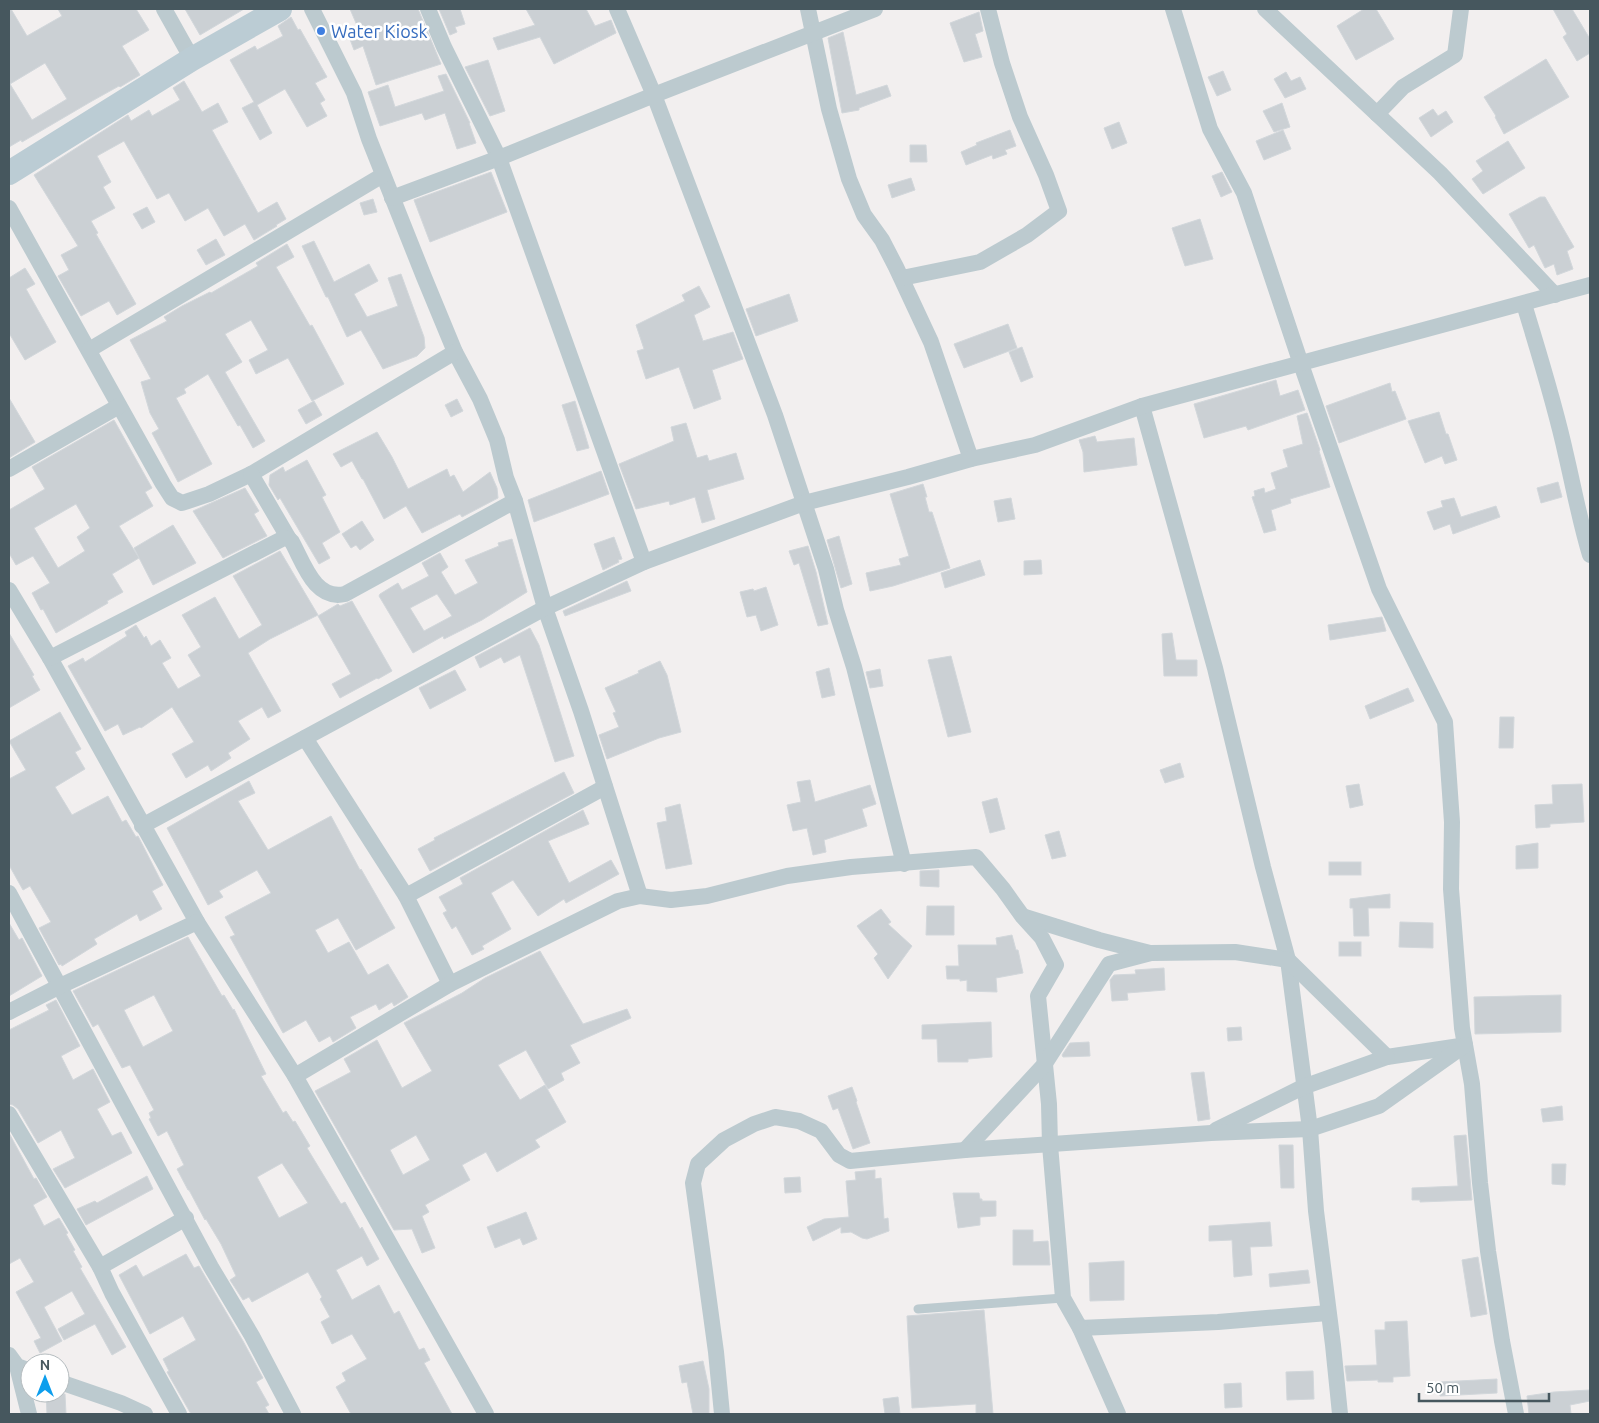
<svg xmlns="http://www.w3.org/2000/svg" width="1599" height="1423" viewBox="0 0 1599 1423" font-family="Ubuntu,sans-serif">
<rect width="100%" height="100%" fill="#f2efef"/>
<!-- building -->
<g fill="#cbd0d4" stroke="#d2d7db" fill-rule="evenodd">
<path d="M9 9H11L27 36 62 16 58 9H136L149 30 122 46 140 75 120 87 119 86 92 101 22 142 21 140 9 147ZM45 63 67 99 32 120 10 84Z"/>
<polygon points="185,9 244,9 200,35"/>
<polygon points="350,9 418,9 441,64 376,85 363,46 354,50 348,34 359,30"/>
<polygon points="439,9 460,9 465,24 455,27 457,32 450,35"/>
<polygon points="526,9 586,9 595,26 611,20 616,33 554,64 540,37 498,50 493,38 535,25"/>
<polygon points="1364,9 1376,9 1394,39 1356,60 1337,26"/>
<polygon points="1553,9 1572,9 1590,39 1590,53 1577,61 1563,37 1567,34"/>
<polygon points="979,12 983,31 975,34 982,57 964,62 950,23"/>
<polygon points="291,17 298,30 300,29 327,77 315,83 325,100 320,103 327,116 307,127 285,89 257,105 272,133 260,140 242,108 254,102 230,60 255,46 257,50 283,36 278,26"/>
<polygon points="843,32 856,95 887,85 891,96 859,108 859,110 842,113 828,38"/>
<polygon points="1546,59 1569,97 1504,134 1495,117 1496,116 1484,97"/>
<polygon points="488,60 505,111 490,116 465,67"/>
<polygon points="1223,71 1231,90 1217,96 1208,77"/>
<polygon points="1286,72 1291,81 1300,77 1306,89 1285,98 1274,79"/>
<polygon points="446,74 470,123 469,123 476,143 457,149 445,113 425,120 422,113 380,126 368,92 388,85 395,107 444,91 438,76"/>
<polygon points="184,81 202,112 218,103 228,122 212,130 258,213 277,202 286,219 276,225 277,226 254,240 245,224 224,236 208,208 185,221 169,193 157,199 124,141 97,156 111,182 103,187 115,208 91,221 98,233 96,234 136,304 117,315 109,301 81,316 58,276 69,270 61,255 78,246 34,175 128,115 131,121 149,110 152,116 180,100 173,88"/>
<polygon points="1282,103 1290,127 1274,132 1263,111"/>
<polygon points="1433,109 1438,116 1446,111 1453,122 1431,137 1419,118"/>
<polygon points="1119,122 1127,143 1112,149 1104,128"/>
<polygon points="1010,130 1016,146 1005,150 1007,154 993,159 992,155 966,165 961,152 977,145 976,143"/>
<polygon points="1283,130 1291,149 1264,160 1256,141"/>
<polygon points="1508,141 1525,168 1483,194 1472,179 1483,171 1476,161"/>
<polygon points="910,145 926,145 927,162 910,162"/>
<polygon points="491,172 507,212 430,242 414,200"/>
<polygon points="1222,172 1232,192 1221,197 1212,176"/>
<polygon points="911,178 915,190 892,198 888,185"/>
<polygon points="1540,197 1545,197 1574,247 1567,251 1573,269 1557,275 1554,264 1545,268 1534,245 1529,248 1509,214"/>
<polygon points="373,199 377,212 364,215 360,203"/>
<polygon points="147,207 155,222 142,229 133,214"/>
<polygon points="1200,219 1213,259 1185,266 1172,228"/>
<polygon points="216,239 225,255 206,265 197,250"/>
<polygon points="314,241 334,282 369,264 378,281 354,294 367,317 398,306 388,278 401,274 424,337 425,348 417,356 383,369 361,330 347,337 328,297 326,297 302,246"/>
<polygon points="287,244 294,257 276,267 310,326 312,325 344,384 312,401 288,358 256,374 249,360 268,350 251,320 225,334 242,362 225,372 265,441 253,448 240,425 238,426 208,374 184,389 186,393 176,398 212,464 178,482 152,433 159,429 150,413 141,382 151,379 130,340 167,321 164,317 182,306 210,292 211,293 258,266 256,263"/>
<polygon points="25,268 35,284 26,289 56,342 25,360 9,333 9,278"/>
<polygon points="699,286 710,307 694,315 703,341 733,332 743,359 712,370 721,399 694,409 679,367 646,379 637,351 644,349 636,325 685,301 682,295"/>
<polygon points="789,294 798,321 756,336 746,309"/>
<polygon points="1008,324 1017,348 964,368 954,344"/>
<polygon points="1022,347 1033,377 1021,382 1009,352"/>
<polygon points="1276,380 1280,396 1298,390 1305,410 1248,430 1246,426 1204,438 1194,404"/>
<polygon points="1390,383 1392,392 1395,391 1406,419 1339,443 1326,406"/>
<polygon points="9,398 35,442 9,458"/>
<polygon points="457,399 463,411 451,417 445,405"/>
<polygon points="314,401 322,415 306,424 298,410"/>
<polygon points="575,401 589,448 577,451 562,405"/>
<polygon points="1439,412 1446,434 1448,434 1457,460 1445,464 1442,456 1425,463 1408,421"/>
<polygon points="1307,413 1320,450 1319,451 1330,487 1290,499 1291,503 1271,510 1276,530 1264,533 1252,497 1255,496 1254,491 1264,488 1265,493 1276,489 1271,473 1288,467 1283,450 1303,444 1297,416"/>
<path d="M114 420 152 488 145 492 153 506 119 526 139 558 112 574 123 592 107 601 108 603 56 633 43 609 41 610 32 593 50 583 33 556 16 565 9 553V510L45 489 32 467ZM76 504 90 528 77 537 85 551 58 568 34 528Z"/>
<polygon points="686,423 697,458 707,455 709,461 736,453 744,479 707,490 715,519 702,523 695,497 670,505 669,501 636,509 619,464 674,441 671,427"/>
<polygon points="377,432 392,457 408,489 447,469 450,477 454,475 463,492 490,472 497,488 498,498 462,517 460,514 422,533 406,506 384,519 363,479 362,479 352,461 341,467 333,454"/>
<polygon points="1095,436 1097,442 1134,438 1137,465 1084,472 1083,452 1079,440"/>
<polygon points="307,460 326,495 322,497 340,532 322,543 330,558 319,564 280,498 278,500 269,485 270,475 283,467 285,472"/>
<polygon points="601,471 609,494 534,522 528,500"/>
<polygon points="1558,482 1562,497 1541,503 1537,488"/>
<polygon points="923,484 927,497 925,497 929,512 932,512 950,568 893,586 870,591 866,573 901,565 899,559 909,556 890,494"/>
<polygon points="245,488 259,511 254,514 267,536 223,558 193,511"/>
<polygon points="1011,498 1015,519 998,522 994,501"/>
<polygon points="1454,498 1461,517 1496,506 1500,517 1453,534 1450,524 1434,530 1427,512 1443,507 1441,501"/>
<polygon points="362,521 374,540 360,550 356,545 351,548 342,534"/>
<polygon points="173,525 196,563 153,585 134,548"/>
<polygon points="839,536 852,584 841,588 827,540"/>
<polygon points="614,537 622,559 618,560 619,562 603,570 594,544"/>
<path d="M512 539 527 592 482 620 444 639 443 636 413 653 379 596 380 594 398 583 402 590 429 576 422 563 440 553 448 567 441 572 455 595 478 583 465 560 499 546 498 543ZM437 594 452 616 424 631 410 608Z"/>
<polygon points="808,546 816,572 828,624 818,626 799,563 794,565 789,551"/>
<polygon points="280,551 318,615 270,639 248,653 281,711 268,718 262,707 238,721 250,739 228,753 231,758 211,771 208,765 186,778 172,754 194,742 172,707 141,728 140,727 123,735 118,724 105,731 68,666 83,658 85,662 127,636 125,632 136,625 144,638 146,636 151,646 160,640 171,658 162,663 178,689 201,676 188,655 201,647 182,615 215,597 239,639 262,625 233,576"/>
<polygon points="980,560 985,575 945,588 941,573"/>
<polygon points="1041,560 1042,574 1024,575 1024,561"/>
<polygon points="627,581 631,591 565,616 563,611"/>
<polygon points="766,587 778,625 761,631 756,615 747,617 740,592 753,589 754,591"/>
<polygon points="352,601 392,671 378,679 377,678 340,698 332,684 351,674 318,616 338,604 340,606"/>
<polygon points="1382,617 1386,631 1330,640 1328,625"/>
<polygon points="530,628 539,645 574,756 555,762 520,655 504,663 501,657 480,668 475,657"/>
<polygon points="9,633 34,675 32,676 40,690 9,708"/>
<polygon points="1172,633 1176,660 1197,660 1197,676 1164,676 1162,634"/>
<polygon points="951,656 971,732 948,737 928,660"/>
<polygon points="660,661 667,675 681,732 659,738 607,759 599,735 619,727 613,713 616,712 605,688 639,673 638,671"/>
<polygon points="829,668 835,695 822,698 816,672"/>
<polygon points="880,669 883,686 870,688 866,672"/>
<polygon points="455,670 466,690 430,709 419,688"/>
<polygon points="1408,688 1414,701 1370,719 1365,706"/>
<polygon points="60,712 81,749 75,752 85,769 55,787 72,815 108,796 122,822 126,820 136,837 138,836 163,885 152,891 162,909 140,921 137,914 94,939 97,944 62,966 61,964 59,965 39,928 51,922 30,886 23,890 9,865 9,779 26,770 9,741"/>
<polygon points="1500,717 1514,717 1513,748 1499,748"/>
<polygon points="1180,763 1184,777 1165,783 1160,770"/>
<polygon points="564,772 574,793 430,871 418,849 435,840 434,838"/>
<polygon points="810,780 815,802 870,785 876,804 862,809 867,826 824,840 826,852 813,855 807,828 793,831 787,805 801,802 797,782"/>
<polygon points="249,781 255,793 238,801 268,850 331,816 360,870 361,869 395,928 356,950 338,918 315,930 328,953 349,942 368,975 388,964 408,997 394,1006 392,1002 379,1010 376,1004 350,1017 356,1028 333,1042 330,1036 319,1042 306,1020 283,1033 230,937 235,935 225,917 271,893 257,870 219,891 223,897 208,905 167,828"/>
<polygon points="1359,784 1363,805 1350,808 1346,786"/>
<polygon points="1582,784 1584,822 1550,824 1550,827 1536,828 1535,805 1553,804 1552,785"/>
<polygon points="997,798 1005,829 990,833 982,802"/>
<polygon points="680,804 692,864 666,869 657,823 667,821 665,808"/>
<polygon points="583,810 589,824 548,841 569,883 611,860 619,874 566,903 564,899 538,916 513,880 491,893 511,929 482,946 484,949 472,955 456,926 452,929 443,913 447,911 439,897 463,884 460,878"/>
<polygon points="1059,831 1066,856 1052,859 1045,835"/>
<polygon points="1538,843 1538,868 1516,869 1516,846"/>
<rect x="1329" y="862" width="32" height="13"/>
<polygon points="939,870 939,887 920,886 920,871"/>
<polygon points="1390,894 1390,908 1368,908 1369,936 1354,936 1353,908 1350,908 1350,899"/>
<polygon points="927,906 954,906 954,935 926,935"/>
<polygon points="881,909 891,922 888,924 912,946 888,979 874,958 878,954 857,926"/>
<polygon points="1400,922 1433,923 1433,948 1399,947"/>
<polygon points="9,923 19,940 22,938 42,976 9,996"/>
<polygon points="1012,935 1016,950 1018,950 1023,973 996,978 997,992 967,991 967,980 960,981 960,979 947,979 946,966 959,966 958,945 997,945 996,938"/>
<path d="M188 937 222 996 224 995 233 1010 234 1009 266 1074 261 1076 283 1113 286 1111 293 1122 295 1121 310 1146 307 1148 341 1204 345 1202 360 1229 362 1227 379 1259 367 1266 362 1256 336 1270 352 1300 379 1285 394 1314 399 1311 419 1350 424 1348 430 1360 424 1363 452 1414H351L336 1387 346 1381 342 1373 367 1359 352 1334 332 1344 321 1322 330 1317 320 1299 322 1297 308 1272 252 1302 249 1297 243 1300 230 1280 236 1276 221 1244 206 1219 205 1220 189 1190H188L177 1169 184 1165 167 1131 158 1136 149 1119 151 1118 149 1113 154 1110 130 1065 122 1068 98 1024 93 1027 73 991ZM154 995 173 1031 143 1047 124 1010ZM282 1163 308 1203 279 1218 257 1177Z"/>
<rect x="1339" y="942" width="22" height="14"/>
<path d="M540 951 583 1024 627 1009 631 1018 570 1045 580 1063 561 1073 564 1080 548 1089 526 1050 498 1065 520 1100 545 1085 566 1122 535 1140 540 1147 497 1172 486 1152 462 1165 470 1180 425 1205 429 1212 422 1216 435 1248 422 1253 412 1229 394 1230 315 1091 351 1072 344 1059 377 1040 402 1088 432 1071 404 1023 462 993 485 978ZM416 1135 430 1160 403 1175 390 1150Z"/>
<polygon points="1164,968 1165,990 1127,993 1128,1000 1112,1001 1110,980 1114,975 1136,974 1135,970"/>
<polygon points="1561,995 1561,1032 1475,1034 1474,997"/>
<polygon points="56,1000 80,1046 61,1056 73,1080 93,1069 110,1102 97,1109 112,1136 121,1132 132,1153 65,1188 53,1169 75,1158 61,1130 38,1143 18,1109 13,1105 9,1104 9,1030 49,1010 46,1005"/>
<polygon points="991,1022 992,1057 968,1059 968,1062 938,1062 937,1039 922,1039 922,1025"/>
<polygon points="1241,1027 1242,1040 1228,1041 1227,1028"/>
<polygon points="1089,1042 1090,1056 1063,1057 1062,1055 1070,1043"/>
<polygon points="1204,1072 1210,1119 1198,1121 1191,1073"/>
<polygon points="852,1087 857,1101 856,1102 870,1143 853,1149 838,1108 833,1110 828,1096"/>
<polygon points="1562,1106 1563,1120 1543,1122 1541,1109"/>
<polygon points="9,1133 34,1179 36,1178 47,1197 33,1205 44,1226 59,1218 68,1233 66,1234 75,1250 73,1251 82,1267 80,1268 126,1347 112,1355 95,1324 64,1340 58,1329 85,1314 72,1291 44,1307 62,1341 40,1353 34,1341 41,1338 16,1292 34,1282 20,1258 9,1264"/>
<polygon points="1466,1135 1472,1200 1420,1202 1420,1200 1412,1200 1412,1188 1458,1186 1454,1136"/>
<polygon points="1279,1145 1293,1145 1294,1188 1281,1188"/>
<polygon points="1552,1164 1566,1164 1565,1185 1552,1184"/>
<polygon points="875,1170 875,1179 881,1178 884,1219 888,1218 889,1231 867,1239 862,1238 851,1232 841,1233 841,1227 813,1241 807,1227 824,1219 849,1217 846,1181 856,1180 855,1172"/>
<polygon points="147,1176 153,1189 86,1225 77,1209 95,1201 97,1203"/>
<polygon points="800,1177 801,1192 785,1193 784,1178"/>
<polygon points="953,1193 979,1193 980,1199 982,1199 982,1201 996,1201 996,1216 980,1217 980,1225 958,1228"/>
<polygon points="526,1212 537,1239 523,1245 520,1238 495,1248 487,1227"/>
<polygon points="1270,1222 1272,1246 1250,1247 1252,1275 1234,1277 1232,1240 1209,1241 1209,1226"/>
<polygon points="1013,1230 1033,1230 1033,1242 1048,1241 1050,1265 1013,1265"/>
<polygon points="186,1254 194,1268 199,1266 243,1341 263,1378 256,1382 269,1405 265,1407 269,1414 191,1414 167,1372 169,1371 163,1359 196,1340 183,1316 150,1334 119,1275 136,1265 143,1277"/>
<polygon points="1478,1257 1487,1314 1471,1317 1462,1260"/>
<polygon points="1124,1261 1124,1300 1090,1301 1089,1263"/>
<polygon points="1308,1270 1310,1283 1270,1287 1269,1274"/>
<polygon points="984,1310 993,1414 976,1414 976,1404 912,1408 907,1316"/>
<polygon points="1407,1321 1410,1376 1393,1377 1393,1382 1378,1382 1378,1380 1347,1381 1345,1366 1377,1365 1375,1330 1385,1330 1385,1322"/>
<polygon points="703,1361 709,1389 709,1414 693,1414 687,1382 682,1383 679,1366"/>
<polygon points="1313,1371 1314,1399 1287,1400 1286,1372"/>
<polygon points="1497,1379 1497,1393 1440,1396 1439,1382"/>
<polygon points="1241,1383 1242,1407 1225,1408 1224,1384"/>
<polygon points="1590,1390 1590,1401 1570,1405 1571,1414 1529,1414 1527,1396 1554,1392"/>
<polygon points="46,1393 65,1394 66,1414 47,1414"/>
<polygon points="898,1397 900,1414 885,1414 883,1399"/>
</g>
<g fill="none" stroke-linecap="round" stroke-linejoin="round">
<!-- lane -->
<polyline stroke="#bccacf" stroke-width="9" points="918,1309 1063,1298"/>
<!-- street -->
<g stroke="#bccacf" stroke-width="16">
<polyline points="164,9 192,59"/>
<polyline points="312,9 354,93 369,139 424,277 455,352 480,399 497,440 506,478 515,501 545,608 581,711 640,896"/>
<polyline points="428,9 444,47 499,158 644,562"/>
<polyline points="617,9 654,95 775,415 826,569 836,610 854,667 904,864"/>
<polyline points="808,9 829,109 849,179 864,215 882,240 896,267 931,342 971,459"/>
<polyline points="1173,9 1210,129 1244,193 1301,364 1379,589 1445,722 1452,822 1451,889 1462,1028 1472,1084 1480,1183 1488,1251 1502,1341 1516,1414"/>
<polyline points="1265,9 1440,173 1555,295"/>
<polyline points="1377,114 1403,87 1455,55 1461,9"/>
<polyline points="392,198 499,158 654,95 875,9"/>
<polyline points="9,208 163,484 172,498 182,503 209,494 251,474 455,352"/>
<polyline points="902,278 980,262 1027,235 1059,211 1046,175 1020,117 1002,63 988,9"/>
<path d="M1524 304C1539 354 1555 404 1566 455 1574 489 1580 522 1590 555"/>
<polyline points="89,350 383,175"/>
<polyline points="1142,406 1215,668 1263,867 1288,960 1310,1129 1316,1211 1333,1345 1340,1414"/>
<polyline points="9,469 119,406"/>
<polyline points="251,474 289,539"/>
<polyline points="9,590 50,658 197,922 295,1076 486,1414"/>
<path d="M50 658 284 538 289 539 292 542C304 564 315 601 345 594L515 501"/>
<polyline points="305,738 406,896 450,984"/>
<polyline points="142,826 545,608 644,562 804,503 908,477 971,459 1035,445 1142,406 1590,285"/>
<polyline points="9,893 211,1267 252,1336 293,1414"/>
<polyline points="406,896 605,787"/>
<polyline points="1025,917 1099,940 1150,953"/>
<polyline points="9,1012 58,987 197,922"/>
<polyline points="295,1076 450,984 618,901 640,896 671,900 707,896 787,876 851,867 976,857 1003,889 1023,917 1042,938 1056,965 1038,996 1049,1104 1050,1145 1063,1298 1080,1328 1218,1322 1328,1313"/>
<polyline points="9,1114 100,1267 112,1293 179,1414"/>
<polyline points="1216,1130 1303,1087 1387,1057 1460,1046"/>
<polyline points="965,1150 1044,1065 1109,964 1151,953 1235,952 1288,960 1387,1057"/>
<polyline points="100,1267 186,1218"/>
<polyline points="1080,1328 1118,1414"/>
<polyline points="9,1355 17,1366 30,1371"/>
<polyline points="17,1366 29,1414"/>
<polyline points="60,1382 121,1403 145,1414"/>
<polyline points="722,1414 716,1352 693,1183 698,1164 724,1140 754,1124 775,1117 799,1121 821,1131 839,1155 850,1161 965,1150 1211,1133 1310,1129 1379,1106 1465,1045"/>
</g>
<!-- secondary -->
<polyline stroke="#bbccd4" stroke-width="24" points="9,173 192,59 280,9"/>
</g>
<!-- markers -->
<circle fill="#3f7fe0" stroke="#fff" stroke-width="2" cx="321" cy="31" r="5"/>
<g text-anchor="middle" dominant-baseline="central" stroke-width="5" stroke-linejoin="round" paint-order="stroke">
<!-- shop labels -->
<g font-size="18" fill="#366cbe" stroke="#fff" text-anchor="start">
<text x="331" y="31">Water Kiosk</text>
</g>
</g>
<!-- border -->
<rect width="1599" height="1423" fill="none" stroke="#46575e" stroke-width="20"/>
<!-- north arrow -->
<g transform="translate(45 1378)"><circle r="24" fill="#ffffff" stroke="#b5bcbf"/>
<path d="M0-4L9 19L0 12L-9 19Z" fill="#0d9eed"/>
<text y="-8" font-size="14" font-weight="bold" text-anchor="middle" fill="#46575e">N</text>
</g>
<!-- scale -->
<path d="M1419 1393v8h130v-8" fill="none" stroke="#46575e" stroke-width="2.5"/>
<text x="1426" y="1393" font-size="15" fill="#46575e" stroke="#ffffff" stroke-width="4" paint-order="stroke">50 m</text>
</svg>
